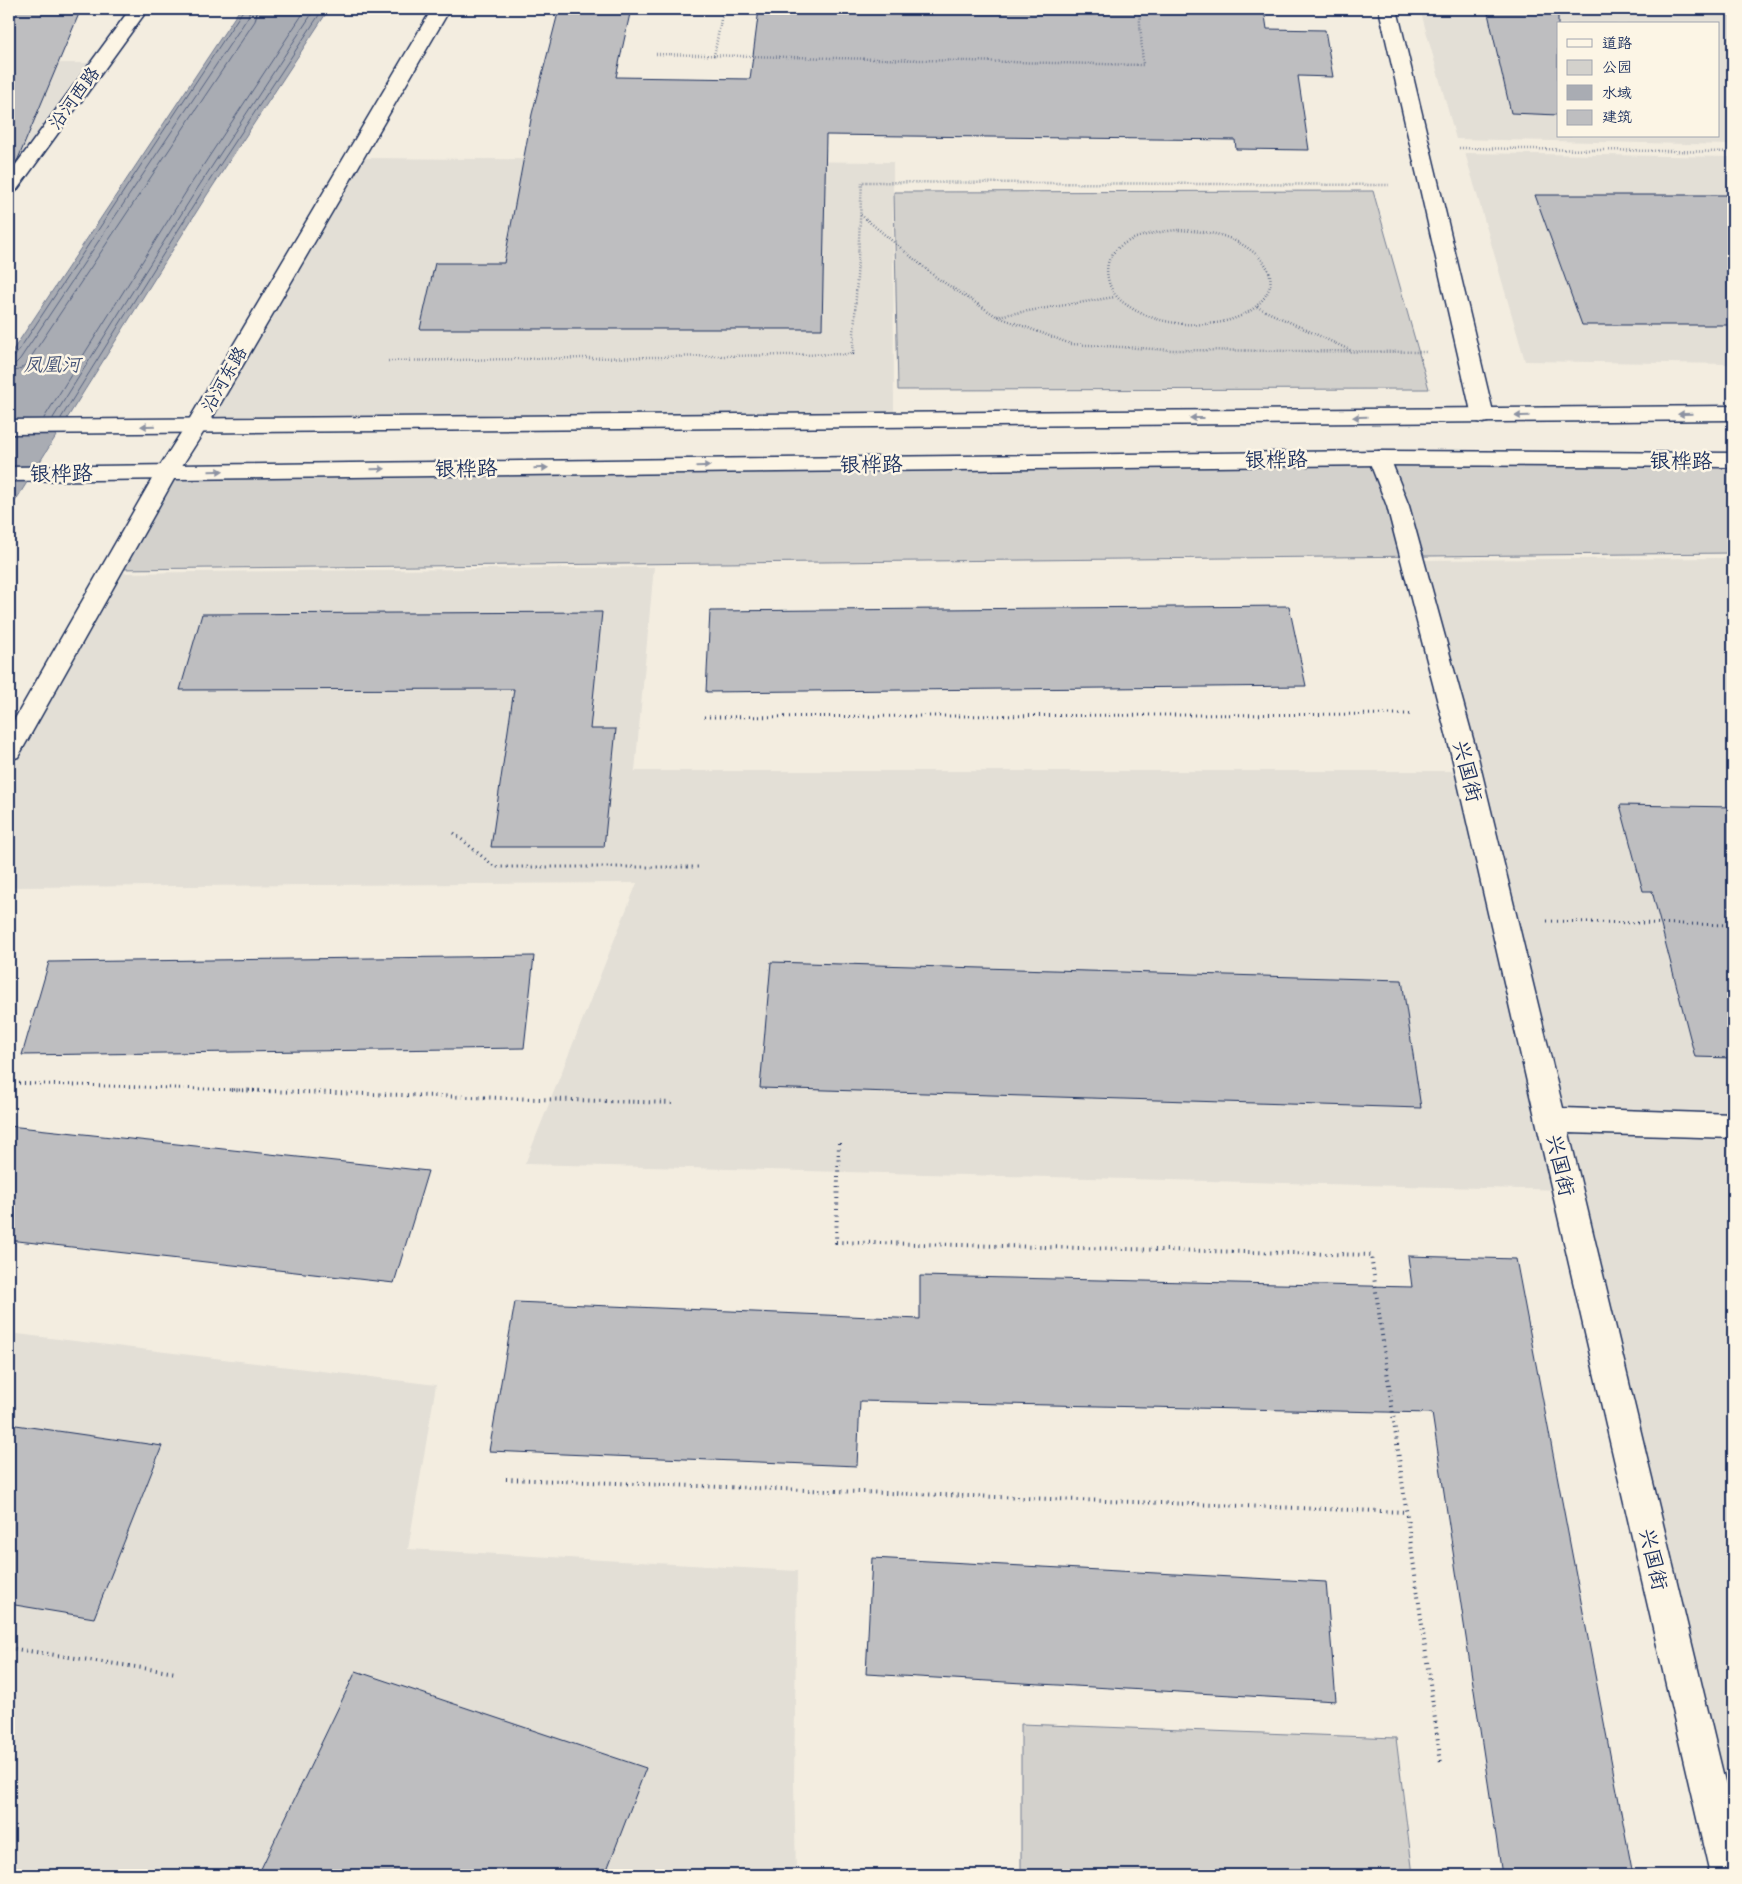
<svg xmlns="http://www.w3.org/2000/svg" width="1742" height="1884" viewBox="0 0 1742 1884" font-family="Itim,'LXGW WenKai TC',sans-serif">
<rect width="100%" height="100%" fill="#f3ede0"/>
<filter id="ink" filterUnits="userSpaceOnUse"><feTurbulence type="fractalNoise" baseFrequency=".02" numOctaves="2"/><feDisplacementMap in="SourceGraphic" scale="10" xChannelSelector="R" yChannelSelector="G"/><feConvolveMatrix kernelMatrix="1 2 1 2 8 2 1 2 1" color-interpolation-filters="sRGB"/></filter>
<g filter="url(#ink)">
<!-- built -->
<g fill="#e3dfd6" fill-rule="evenodd">
<path d="M1420 9H1733V145L1456 139ZM1558 24H1718V136H1558Z"/>
<polygon points="9,63 108,63 9,183"/>
<polygon points="1465,153 1733,157 1733,364 1525,361"/>
<polygon points="363,158 893,162 894,416 207,420"/>
<polygon points="1733,558 1733,1874 1566,1190 525,1164 637,883 9,887 9,752 111,573 654,567 635,771 1464,771 1413,560"/>
<polygon points="9,1333 436,1385 408,1549 797,1571 794,1781 796,1875 9,1875"/>
</g>
<!-- green -->
<g fill="#d3d1cc" stroke="#778095">
<polygon points="1373,191 1429,389 898,390 894,192"/>
<polygon points="1378,460 1733,464 1733,553 116,569 169,476"/>
<polygon points="1021,1724 1396,1738 1413,1875 1021,1875"/>
</g>
<!-- water -->
<polygon fill="#a9acb3" stroke="#707a91" points="240,9 329,9 207,195 9,511 9,356"/>
<g fill="none" stroke-linecap="round" stroke-linejoin="round">
<!-- shore -->
<g stroke="#546180" stroke-width="1">
<polyline points="9,358 15,356 244,9"/>
<polyline points="9,365 15,364 20,359 248,17 250,9"/>
<polyline points="9,372 19,370 27,363 255,21 258,9"/>
<polyline points="44,418 191,184 306,9"/>
<polyline points="53,418 197,189 315,9"/>
<polyline points="61,418 202,192 323,9"/>
</g>
</g>
<!-- building -->
<g fill="#bebec0" stroke="#1b2f5e">
<polygon points="9,9 81,9 18,159 9,171"/>
<polygon points="559,9 631,9 616,77 750,79 759,9 1264,9 1267,29 1325,30 1333,77 1298,76 1309,150 1236,149 1235,140 826,135 822,329 420,329 435,263 504,263 532,114"/>
<polygon points="1487,9 1558,9 1558,115 1511,113"/>
<polygon points="1535,195 1733,195 1733,325 1582,325"/>
<polygon points="1289,606 1306,686 706,692 710,611"/>
<polygon points="602,612 590,729 616,729 604,847 491,847 514,689 180,690 202,614"/>
<polygon points="1620,805 1733,807 1733,1058 1695,1057 1652,891 1643,891"/>
<polygon points="534,956 524,1048 22,1055 49,962"/>
<polygon points="771,962 1402,980 1421,1108 760,1088"/>
<polygon points="9,1126 428,1171 394,1283 9,1240"/>
<polygon points="1408,1256 1516,1259 1633,1875 1502,1875 1432,1413 860,1401 857,1466 489,1451 515,1302 920,1319 920,1276 1412,1287"/>
<polygon points="9,1424 162,1446 94,1618 9,1604"/>
<polygon points="872,1558 1326,1582 1336,1701 866,1674"/>
<polygon points="356,1671 646,1768 605,1875 258,1875"/>
</g>
<g fill="none" stroke-linecap="round" stroke-linejoin="round">
<defs>
<g id="minor">
<polygon points="130,9 148,9 16,191 9,193 9,174"/>
<polygon points="432,9 450,9 208,425 178,472 18,757 9,760 9,729 156,472 186,425"/>
<polygon points="1379,9 1397,9 1494,416 1491,421 1483,423 1475,421 1472,416"/>
<polygon points="1379,451 1387,453 1390,458 1409,506 1478,757 1563,1108 1733,1114 1733,1138 1569,1133 1733,1815 1733,1875 1710,1875 1452,757 1387,506 1368,458 1371,453"/>
</g>
<g id="major">
<polygon points="1733,406 1733,420 9,434 9,420"/>
<polygon points="1379,451 1733,453 1733,467 1379,465 9,481 9,467"/>
</g>
</defs>
<!-- minor casing -->
<use href="#minor" stroke="#1b2f5e" stroke-width="3"/>
<!-- major casing -->
<use href="#major" stroke="#1b2f5e" stroke-width="3"/>
<!-- path-far2 -->
<g stroke="#1b2f5e" stroke-width="2.5" stroke-dasharray="0.5 2.5" stroke-linecap="butt">
<polyline points="656,54 1143,65 1139,9"/>
<polyline points="714,56 723,9"/>
<polyline points="1459,148 1733,152"/>
<polyline points="861,215 937,278 996,316 1071,344 1171,350 1428,352"/>
<path d="M1179 230C1193 231 1207 232 1220 235 1244 242 1284 266 1266 295 1241 335 1160 330 1127 305 1117 299 1110 290 1108 278 1100 240 1151 232 1179 230Z"/>
<polyline points="1257,307 1352,351"/>
<polyline points="997,316 1115,297"/>
<polyline points="388,361 853,354 862,182 1389,185"/>
</g>
<!-- path-far1 -->
<g stroke="#1b2f5e" stroke-width="3" stroke-dasharray="1 4" stroke-linecap="butt">
<polyline points="704,717 1411,714"/>
<polyline points="454,833 495,867 700,867"/>
<polyline points="1547,921 1733,925"/>
<polyline points="9,1083 272,1091"/>
</g>
<!-- path -->
<g stroke="#1b2f5e" stroke-width="4" stroke-dasharray="1 4.5" stroke-linecap="butt">
<polyline points="231,1090 674,1103"/>
<polyline points="839,1143 836,1242 1371,1255 1441,1763"/>
<polyline points="506,1479 1407,1512"/>
<polyline points="9,1648 176,1673"/>
</g>
<!-- minor -->
<use href="#minor" fill="#fcf5e5" fill-rule="evenodd"/>
<!-- major -->
<use href="#major" fill="#fcf5e5" fill-rule="evenodd"/>
</g>
<!-- one-way arrows -->
<defs><path id="oneway-solid" d="M-6-.8H1V-3.2L6.5 0L1 3.2V.8H-6Z" transform="scale(1.25)"/></defs>
<g fill="#8c92a2">
<use href="#oneway-solid" transform="translate(1685 414) rotate(179)"/>
<use href="#oneway-solid" transform="translate(1522 416) rotate(179)"/>
<use href="#oneway-solid" transform="translate(1360 417) rotate(179)"/>
<use href="#oneway-solid" transform="translate(1197 418) rotate(180)"/>
<use href="#oneway-solid" transform="translate(148 426) rotate(179)"/>
<use href="#oneway-solid" transform="translate(703 466) rotate(-1)"/>
<use href="#oneway-solid" transform="translate(541 468) rotate(-1)"/>
<use href="#oneway-solid" transform="translate(378 469) rotate(-1)"/>
<use href="#oneway-solid" transform="translate(216 471) rotate(-1)"/>
</g>
</g>
<g text-anchor="middle" dominant-baseline="central" stroke-width="5" stroke-linejoin="round" paint-order="stroke">
<!-- far-street labels -->
<g font-size="18" fill="#1b2f5e" stroke="#fcf5e5">
<text transform="translate(74 98) rotate(-54)">沿河西路</text>
<text transform="translate(224 379) rotate(-60)">沿河东路</text>
</g>
<!-- far-water labels -->
<g font-size="19" font-style="italic" fill="#465478" stroke="#fcf5e5">
<text x="52" y="364">凤凰河</text>
</g>
<!-- street labels -->
<g font-size="21" fill="#1b2f5e" stroke="#fcf5e5">
<text transform="translate(1276 459) rotate(-1)">银桦路</text>
<text x="1681" y="460">银桦路</text>
<text transform="translate(871 464) rotate(-1)">银桦路</text>
<text transform="translate(466 468) rotate(-1)">银桦路</text>
<text transform="translate(61 473) rotate(-1)">银桦路</text>
<text transform="translate(1468 771) rotate(76)">兴国街</text>
<text transform="translate(1561 1165) rotate(77)">兴国街</text>
<text transform="translate(1654 1559) rotate(77)">兴国街</text>
</g>
</g>
<!-- margin -->
<rect width="1742" height="1884" fill="none" stroke="#fcf5e5" stroke-width="30"/>
<rect x="15" y="15" width="1712" height="1854" fill="none" stroke="#1b2f5e" stroke-width="2" filter="url(#ink)"/>
<!-- legend -->
<rect x="1557" y="22" width="162" height="115" fill="#fcf5e5" stroke="#a2a6af"/>
<rect x="1567" y="39" width="25" height="8" fill="#fcf5e5" stroke="#a2a6af"/>
<text x="1602" y="48" font-size="15" fill="#1b2f5e">道路</text>
<rect x="1567" y="60" width="25" height="15" fill="#d3d1cc" stroke="#a2a6af"/>
<text x="1602" y="72" font-size="15" fill="#1b2f5e">公园</text>
<rect x="1567" y="85" width="25" height="15" fill="#a9acb3" stroke="#a2a6af"/>
<text x="1602" y="98" font-size="15" fill="#1b2f5e">水域</text>
<rect x="1567" y="110" width="25" height="15" fill="#bebec0" stroke="#a2a6af"/>
<text x="1602" y="122" font-size="15" fill="#1b2f5e">建筑</text>
</svg>
